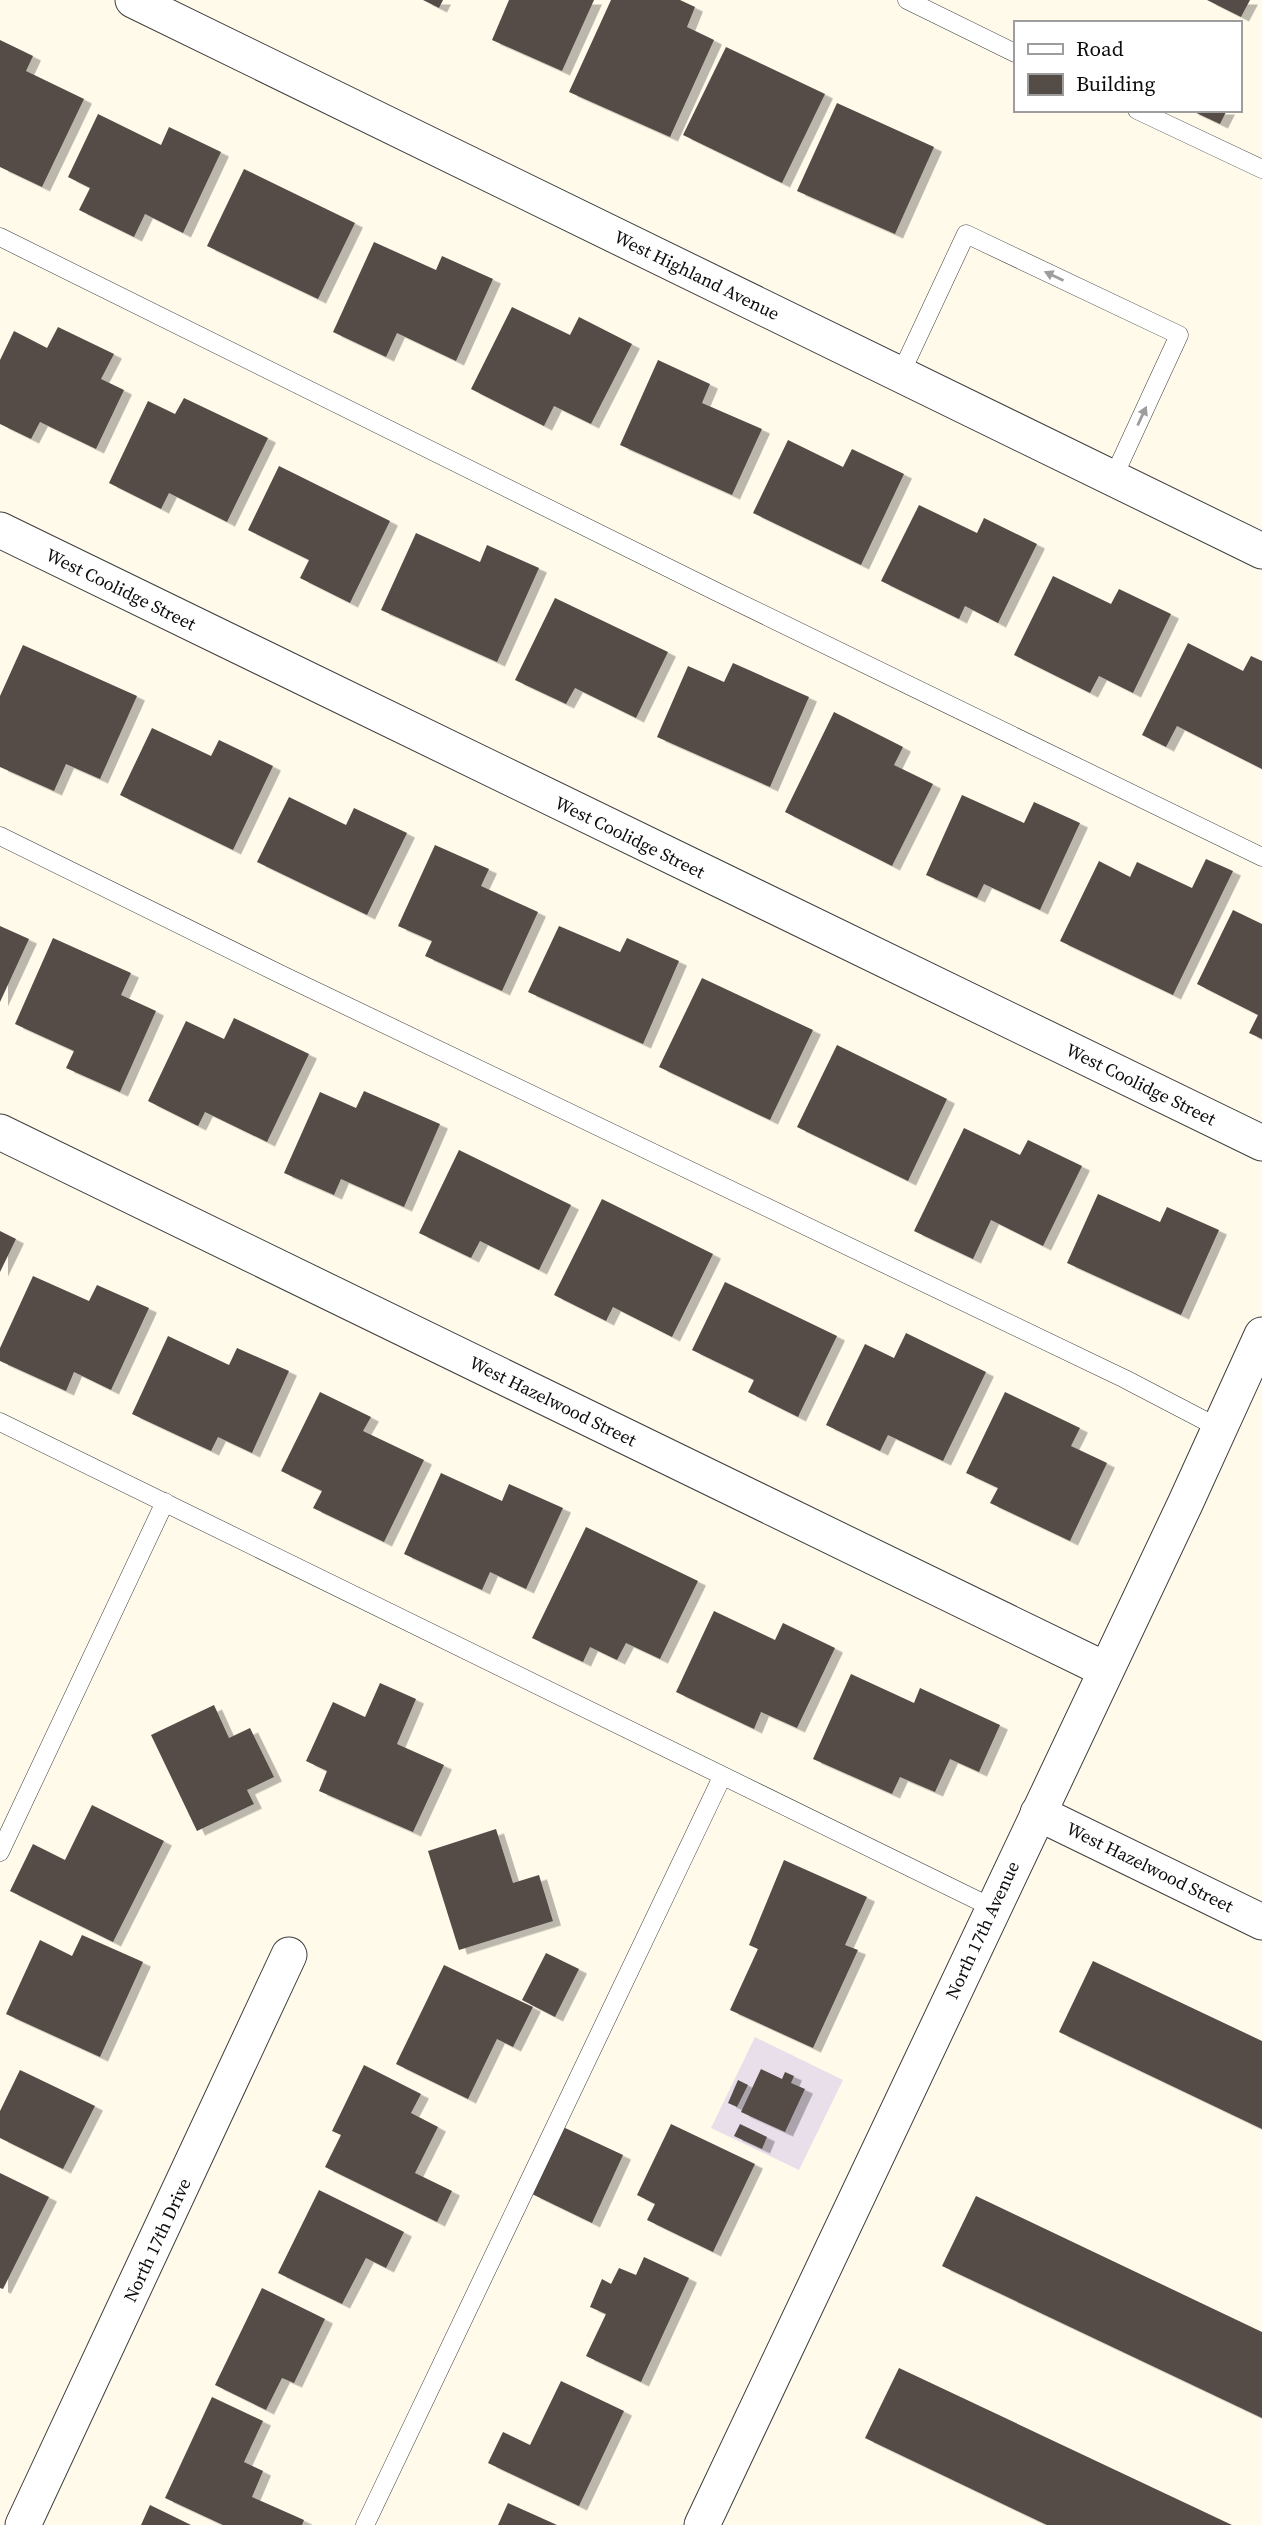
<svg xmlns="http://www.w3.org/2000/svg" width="1262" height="2525" viewBox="0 0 1262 2525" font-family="'Source Serif 4',serif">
<defs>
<filter id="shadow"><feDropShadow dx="8" dy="4.5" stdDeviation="0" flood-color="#0004"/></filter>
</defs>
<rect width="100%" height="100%" fill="#fffaea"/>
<!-- industrial -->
<polygon fill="#e9dfeb" points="755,2037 843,2080 799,2170 711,2128"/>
<!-- building -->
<g fill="#544c47" filter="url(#shadow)">
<polygon points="423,0 443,0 439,8"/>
<polygon points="509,0 594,0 562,71 492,40"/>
<polygon points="611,0 680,0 695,7 687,27 714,40 670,137 569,92"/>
<polygon points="1207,0 1250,0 1241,17"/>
<polygon points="0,40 33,56 26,71 84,99 42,187 0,167"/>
<polygon points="726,47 825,94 782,183 683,135"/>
<polygon points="837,103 934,147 895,234 797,191"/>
<polygon points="1190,110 1227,110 1220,124"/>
<polygon points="98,114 161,145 169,127 221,152 183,233 145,214 134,237 79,210 90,188 68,177"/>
<polygon points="244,169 355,223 318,299 207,246"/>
<polygon points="374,242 436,270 442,256 493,279 456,361 397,333 386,357 333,332"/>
<polygon points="512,307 570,335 579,317 632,344 591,424 554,406 544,426 471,389"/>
<polygon points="58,327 114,354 101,379 124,390 96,449 40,422 31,439 0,424 0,360 14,331 47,348"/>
<polygon points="658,360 710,384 702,403 762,429 732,495 620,445"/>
<polygon points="184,398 268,438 227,522 169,493 161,509 109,483 148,401 175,414"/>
<polygon points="788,440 843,467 852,449 904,474 861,565 753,513"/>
<polygon points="279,466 390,521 350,603 300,578 309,560 248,530"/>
<polygon points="919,505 977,533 984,518 1037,544 998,623 965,606 959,619 881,581"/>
<polygon points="416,533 480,562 487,545 539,568 497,662 381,610"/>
<polygon points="1053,576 1111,604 1119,589 1171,614 1133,693 1099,676 1090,693 1014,655"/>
<polygon points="555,598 668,652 636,718 575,688 566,704 515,680"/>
<polygon points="1188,643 1243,671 1251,656 1262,661 1262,769 1177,726 1166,747 1142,735"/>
<polygon points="23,645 137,696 100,779 66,764 54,791 0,767 0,696"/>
<polygon points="733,663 809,697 770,787 657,737 688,666 724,682"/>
<polygon points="834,712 903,747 894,765 933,784 892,866 785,812"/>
<polygon points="152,728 211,756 219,740 273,766 233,850 120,795"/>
<polygon points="962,795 1024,823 1034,802 1080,823 1040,910 984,884 977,898 926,875"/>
<polygon points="289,797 346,825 354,808 407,833 367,915 257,862"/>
<polygon points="435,845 489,869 481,886 538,912 502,991 425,956 432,941 398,926"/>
<polygon points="1206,859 1233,871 1173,995 1060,941 1099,861 1130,877 1137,862 1192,888"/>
<polygon points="1233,910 1262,924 1262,1039 1249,1033 1258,1015 1197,984"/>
<polygon points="0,926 29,939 0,1002"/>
<polygon points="559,926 620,952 627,938 679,961 643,1044 528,992"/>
<polygon points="53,938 131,973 121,995 156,1011 120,1092 66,1068 74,1051 15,1024"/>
<polygon points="702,978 813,1030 770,1120 659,1067"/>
<polygon points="234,1018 309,1054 267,1142 205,1112 198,1126 148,1101 186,1021 224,1039"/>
<polygon points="837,1045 947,1099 908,1181 797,1127"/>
<polygon points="364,1091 440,1124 404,1207 341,1179 334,1195 284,1173 320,1092 356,1108"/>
<polygon points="964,1128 1020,1155 1028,1140 1082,1166 1043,1246 991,1220 973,1259 914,1231"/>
<polygon points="459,1150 571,1205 539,1270 480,1241 471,1258 419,1233"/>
<polygon points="1098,1194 1160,1222 1167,1207 1219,1230 1181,1315 1067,1263"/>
<polygon points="602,1199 713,1254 672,1337 613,1307 606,1321 554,1295"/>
<polygon points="0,1231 16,1239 0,1272"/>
<polygon points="33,1276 89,1301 97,1285 149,1308 111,1390 74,1372 66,1391 0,1361 0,1348"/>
<polygon points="725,1282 837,1336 798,1417 748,1392 754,1380 692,1350"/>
<polygon points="906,1333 986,1372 943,1461 888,1435 880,1451 826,1425 865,1344 894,1358"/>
<polygon points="168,1336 229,1365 237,1348 289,1371 252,1453 218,1437 211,1451 132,1414"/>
<polygon points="320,1392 371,1417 363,1431 424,1460 384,1542 313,1508 322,1491 281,1471"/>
<polygon points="1005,1392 1080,1428 1071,1446 1107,1463 1070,1541 990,1503 998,1488 966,1473"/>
<polygon points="441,1473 502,1501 509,1484 563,1508 526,1589 490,1572 482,1590 404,1554"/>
<polygon points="586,1527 698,1581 660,1659 626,1643 617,1660 590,1647 583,1662 532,1638"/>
<polygon points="714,1611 775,1640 783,1623 835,1648 797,1728 761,1712 754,1729 676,1692"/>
<polygon points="851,1674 914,1703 920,1688 1000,1725 979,1772 950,1759 935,1792 900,1777 892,1794 813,1759"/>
<polygon points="380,1683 416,1699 397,1744 444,1765 413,1832 319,1791 327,1771 306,1761 333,1702 365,1717"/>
<polygon points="214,1705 229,1738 250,1728 274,1777 247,1790 254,1804 197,1831 151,1735"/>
<polygon points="92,1805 164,1841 113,1942 10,1891 33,1844 65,1860"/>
<polygon points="496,1829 513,1883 539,1875 553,1921 459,1950 428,1851"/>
<polygon points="784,1860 867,1897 845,1945 858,1950 813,2048 730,2010 758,1949 749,1945"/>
<polygon points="82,1935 143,1962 100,2057 6,2014 40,1940 72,1956"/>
<polygon points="546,1953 579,1969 555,2017 522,2000"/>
<polygon points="1093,1961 1262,2041 1262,2129 1059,2032"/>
<polygon points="444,1965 533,2007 513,2047 497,2039 468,2099 396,2064"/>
<polygon points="364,2065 421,2094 411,2113 438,2127 415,2173 452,2191 437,2222 325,2167 341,2135 332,2131"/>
<polygon points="761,2069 782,2079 785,2072 794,2076 791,2083 805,2089 785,2132 741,2112"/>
<polygon points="20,2070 95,2106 63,2169 0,2138 0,2111"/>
<polygon points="738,2080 748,2085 737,2107 728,2103"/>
<polygon points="671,2124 755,2164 713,2252 647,2220 655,2204 637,2195"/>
<polygon points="740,2124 767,2137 762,2149 734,2136"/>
<polygon points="563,2127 623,2155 592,2223 532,2194"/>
<polygon points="0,2173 49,2197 3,2289 0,2288"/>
<polygon points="319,2190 404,2232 386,2268 366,2258 342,2304 278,2273"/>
<polygon points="976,2196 1262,2332 1262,2418 942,2266"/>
<polygon points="644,2257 689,2278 641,2382 586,2356 606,2314 590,2307 602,2279 611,2284 619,2268 636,2275"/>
<polygon points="262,2288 325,2319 294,2383 282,2378 266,2410 215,2385"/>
<polygon points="899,2368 1232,2525 1047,2525 865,2438"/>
<polygon points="561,2381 624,2411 579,2506 488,2463 503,2432 530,2445"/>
<polygon points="212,2397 263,2421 244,2462 263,2471 252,2497 304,2520 302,2525 223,2525 165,2498"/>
<polygon points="508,2503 557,2525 498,2525"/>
<polygon points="150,2505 191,2525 141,2525"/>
</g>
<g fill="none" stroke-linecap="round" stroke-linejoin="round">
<defs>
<g id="service">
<polyline points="907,0 1015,53"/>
<polyline points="1137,110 1262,169"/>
<polyline points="0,237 717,592 1262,857"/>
<polyline points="901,373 966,234 1179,335 1113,478"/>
<polyline points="0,836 280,974 1125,1379 1219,1428"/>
<polyline points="0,1422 993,1908"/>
<polyline points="0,1852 165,1502"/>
<polyline points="365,2525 722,1777"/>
</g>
<g id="minor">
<polyline points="133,0 1262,551"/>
<polyline points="0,530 1262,1143"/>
<polyline points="0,1132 1106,1670"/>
<polyline points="1038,1813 1262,1922"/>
<polyline points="23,2525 289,1955"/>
<polyline points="702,2525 1185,1504 1262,1335"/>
</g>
</defs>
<!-- service casing -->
<use href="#service" stroke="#3e3e3e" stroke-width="19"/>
<!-- minor casing -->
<use href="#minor" stroke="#3e3e3e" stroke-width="37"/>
<!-- service -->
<use href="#service" stroke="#fff" stroke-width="18"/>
<!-- minor -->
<use href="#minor" stroke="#fff" stroke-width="35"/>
</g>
<!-- one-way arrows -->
<defs><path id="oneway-solid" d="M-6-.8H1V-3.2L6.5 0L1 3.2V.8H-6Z" transform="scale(1.75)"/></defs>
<g fill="#9d9d9d">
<use href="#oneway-solid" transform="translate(1054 276) rotate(-155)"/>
<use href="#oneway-solid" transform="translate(1142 416) rotate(-65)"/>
</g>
<g text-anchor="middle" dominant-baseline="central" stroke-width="7" stroke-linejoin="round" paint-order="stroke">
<!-- street labels -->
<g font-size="18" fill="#0b0b0b" stroke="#fff">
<text transform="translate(697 275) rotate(26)">West Highland Avenue</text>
<text transform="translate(121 589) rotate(26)">West Coolidge Street</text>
<text transform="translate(630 837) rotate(26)">West Coolidge Street</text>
<text transform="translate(1141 1084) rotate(26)">West Coolidge Street</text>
<text transform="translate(553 1401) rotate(26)">West Hazelwood Street</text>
<text transform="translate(1150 1867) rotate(26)">West Hazelwood Street</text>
<text transform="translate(982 1930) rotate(-65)">North 17th Avenue</text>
<text transform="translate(157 2240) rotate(-65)">North 17th Drive</text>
</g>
</g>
<!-- legend -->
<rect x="1014" y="21" width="228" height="91" fill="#ffffff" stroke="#9d9d9d" stroke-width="2"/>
<rect x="1028" y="44" width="35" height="10" fill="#ffffff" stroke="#9d9d9d" stroke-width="2"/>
<text x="1076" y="56" font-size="21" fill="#0b0b0b">Road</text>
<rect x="1028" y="74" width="35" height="21" fill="#544c47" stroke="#9d9d9d" stroke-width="2"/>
<text x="1076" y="91" font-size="21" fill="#0b0b0b">Building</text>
</svg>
